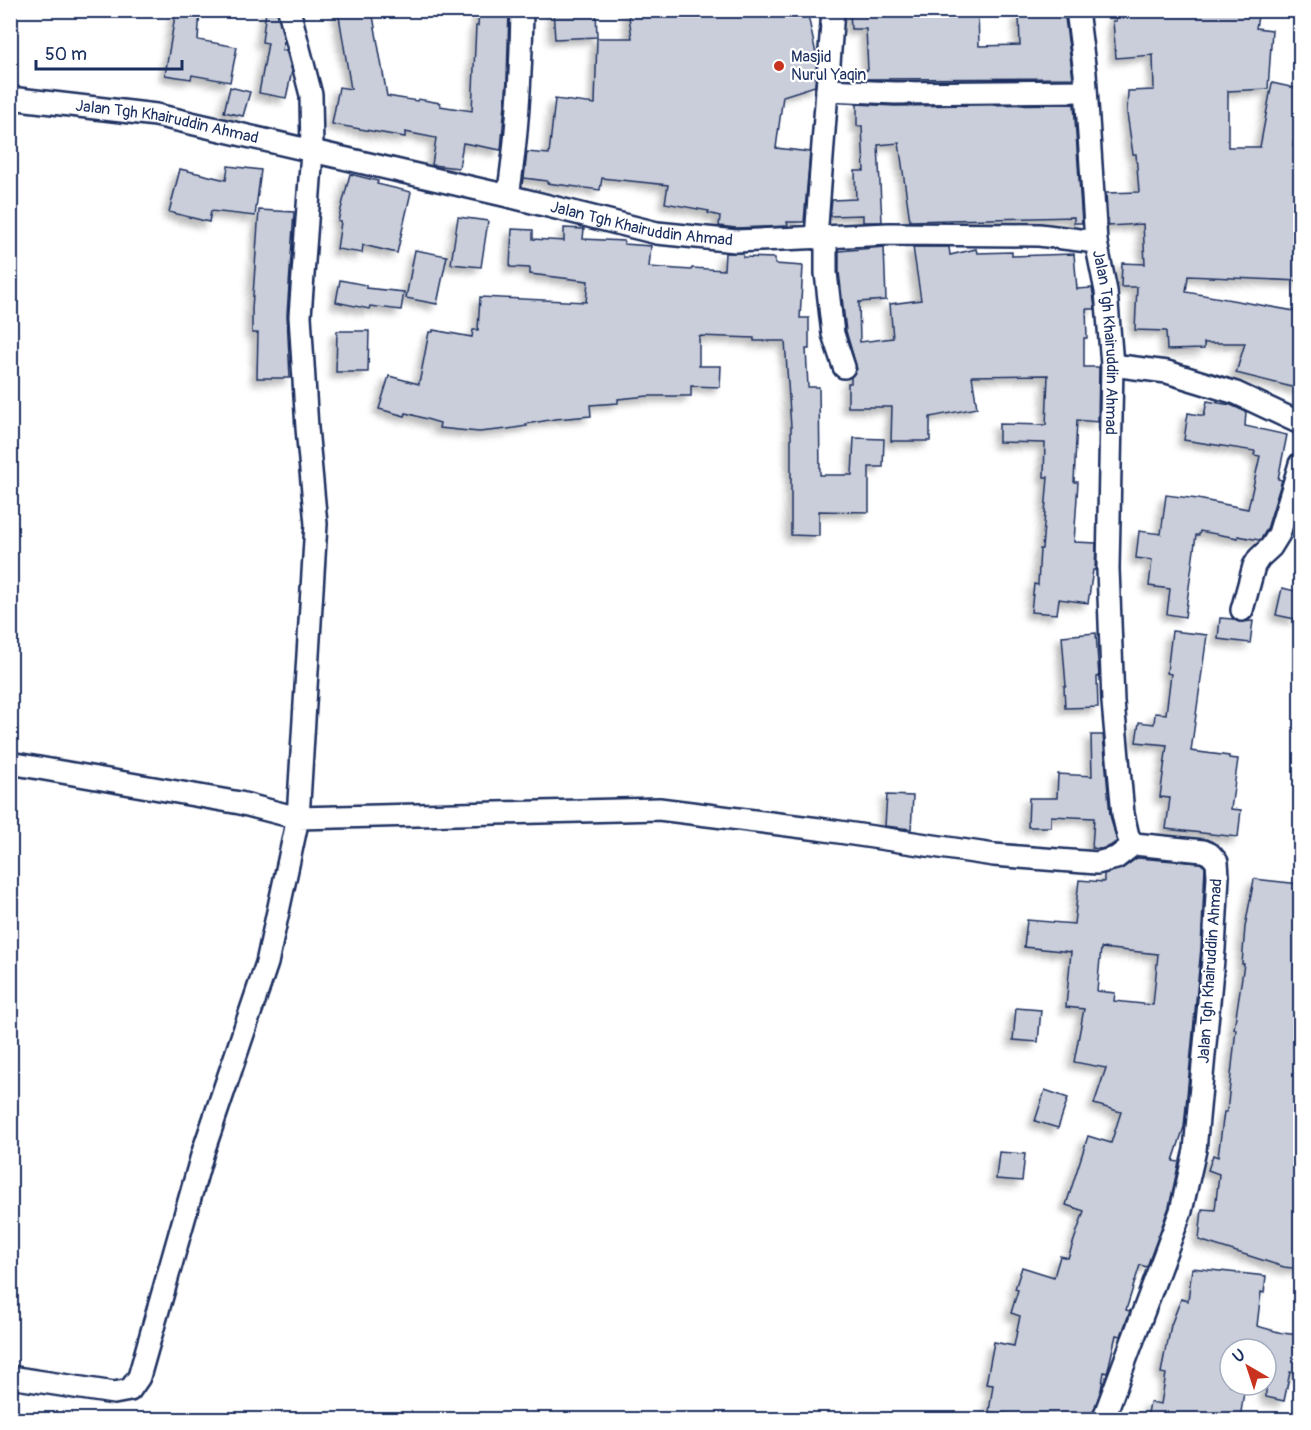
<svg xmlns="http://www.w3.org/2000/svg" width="1311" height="1430" viewBox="0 0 1311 1430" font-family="Pangolin,sans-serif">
<defs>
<filter id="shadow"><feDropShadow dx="-5.5" dy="5.5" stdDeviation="3" flood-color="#0004"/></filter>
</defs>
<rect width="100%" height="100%" fill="#fff"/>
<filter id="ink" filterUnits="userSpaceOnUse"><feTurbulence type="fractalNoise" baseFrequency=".0167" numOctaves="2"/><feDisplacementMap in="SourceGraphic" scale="12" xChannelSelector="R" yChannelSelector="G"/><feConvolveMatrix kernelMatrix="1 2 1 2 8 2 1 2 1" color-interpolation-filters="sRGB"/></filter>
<g filter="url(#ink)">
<!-- building -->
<g fill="#caceda" stroke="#1b2f5e" stroke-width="1.5" fill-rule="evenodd" filter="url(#shadow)">
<polygon points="176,10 200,10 198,40 237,47 230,82 192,75 191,79 165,75"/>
<polygon points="275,10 277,10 284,40 282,50 286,50 292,71 286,98 259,93 268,43 262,42 266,11 274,12"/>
<polygon points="338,10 372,10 387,96 417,101 418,99 440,103 440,106 472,111 476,26 478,26 479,10 509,10 507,80 501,150 463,143 459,168 432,165 436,138 405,132 405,137 332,124 339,87 351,89"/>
<polygon points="553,10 596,10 597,37 555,39"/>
<polygon points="628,10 807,10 817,59 815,86 783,96 776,148 810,152 804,222 787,222 788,226 736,228 719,226 720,216 708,213 709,211 665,203 668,185 602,178 600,190 547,183 547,181 524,178 527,152 549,154 555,99 595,104 597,38 632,38"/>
<polygon points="850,10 978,10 979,46 1020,45 1019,15 1059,13 1059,18 1065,18 1073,78 865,79 864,71 868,70 866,29 851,29"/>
<polygon points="1115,10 1259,10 1256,28 1272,30 1268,89 1228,91 1228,147 1260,147 1272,83 1300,89 1300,110 1293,145 1300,145 1300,281 1188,276 1186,292 1300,312 1300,389 1236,373 1245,343 1204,343 1204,349 1167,350 1166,331 1135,330 1137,287 1121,287 1122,263 1145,264 1143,224 1108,226 1106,193 1139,192 1136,154 1133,154 1127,113 1128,91 1154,90 1153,55 1116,58 1113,21 1116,21"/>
<polygon points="230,87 250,92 243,116 224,112"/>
<polygon points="857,104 895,106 1074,104 1082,223 1074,223 1074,217 910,221 899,143 878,145 882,222 863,222 863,215 830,216 832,200 856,199 855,171 864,171 862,126 857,126"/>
<polygon points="228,166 261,170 255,216 211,211 209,222 169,212 180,169 226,180"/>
<polygon points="350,174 378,181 377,184 411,192 397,253 363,245 362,253 337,249 341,222 338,221"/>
<polygon points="259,210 294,212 287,315 290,378 257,378 258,333 252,333 252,309"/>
<polygon points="458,217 488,221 481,267 451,264"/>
<polygon points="564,228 584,229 583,239 624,241 624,244 651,246 649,267 691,270 692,268 724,270 725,253 743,253 743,257 775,258 775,264 803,266 800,318 809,318 809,349 806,349 808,387 819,387 820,475 852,475 854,438 884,439 883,467 869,467 869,512 819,511 819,536 791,535 791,427 785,341 754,341 754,338 699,336 699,366 721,366 720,387 691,386 691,396 648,396 618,399 618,403 590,405 591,416 555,419 526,424 527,426 508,429 479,432 439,428 440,423 406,413 405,416 379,409 389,376 419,384 429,332 433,332 433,330 472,337 473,330 478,330 480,297 586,302 588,281 530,274 530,268 510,267 512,229 533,230 533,239 564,241"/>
<polygon points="884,247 886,300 859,302 860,342 893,338 890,304 921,300 913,247 949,247 950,255 976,249 977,253 1012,252 1012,256 1074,254 1077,289 1092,288 1093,293 1095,309 1086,309 1087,338 1084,338 1084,367 1099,367 1098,422 1077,420 1074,482 1078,482 1074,542 1096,543 1095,570 1093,570 1088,603 1059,599 1057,614 1031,612 1034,584 1038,585 1040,549 1042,549 1048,477 1044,477 1045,443 999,442 999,424 1046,425 1048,375 972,376 977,408 930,417 930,441 891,441 892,407 848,407 848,383 851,383 851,377 857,369 846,331 839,272 839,251"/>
<polygon points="415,250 447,256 437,304 406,298"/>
<polygon points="340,280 366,285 366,288 404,292 401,310 370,306 369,309 336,302"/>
<polygon points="337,331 369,331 368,372 336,372"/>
<polygon points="1207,401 1231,405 1246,412 1245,426 1287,435 1278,479 1282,480 1267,529 1261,539 1259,540 1238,536 1238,538 1200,531 1199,535 1196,535 1185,617 1167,614 1170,589 1149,586 1152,560 1136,558 1139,531 1161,534 1166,495 1198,499 1248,509 1260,456 1254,455 1255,451 1184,440 1188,413 1204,416"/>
<polygon points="1282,588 1300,592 1295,619 1276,615"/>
<polygon points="1220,618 1233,619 1239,622 1253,621 1250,643 1218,639"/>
<polygon points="1172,631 1207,635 1191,751 1229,756 1229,758 1238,759 1231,809 1241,810 1238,837 1166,829 1170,798 1160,797 1167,745 1136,742 1139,722 1154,724 1155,713 1166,714 1171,674 1167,673"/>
<polygon points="1096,633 1099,677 1097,677 1098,707 1065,708 1064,686 1066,686 1062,636"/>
<polygon points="1091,735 1103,735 1110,815 1117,841 1110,846 1101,849 1092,848 1094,818 1051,816 1051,827 1028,827 1029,798 1057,798 1058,774 1092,776"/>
<polygon points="887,795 913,796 911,829 885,826"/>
<path d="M1137 858 1200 863 1205 867 1201 948 1184 1127 1173 1161 1179 1162 1169 1207 1147 1267 1140 1265 1126 1310 1130 1311 1121 1336 1116 1335 1108 1370 1107 1373 1104 1372 1101 1390 1091 1419H1009L1010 1414 989 1412 993 1385 986 1384 994 1342 1014 1346 1020 1316 1011 1313 1018 1290 1015 1289 1022 1267 1054 1277 1060 1256 1068 1258 1084 1211 1066 1205 1088 1136 1111 1143 1121 1112 1094 1104 1106 1068 1074 1062 1084 1009 1066 1007 1071 952 1024 947 1027 920 1074 924 1079 880 1104 882V874L1123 868ZM1101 948 1158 954 1153 1005 1114 1001 1115 993 1097 991Z"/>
<polygon points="1254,879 1300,884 1300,968 1297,999 1300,1000 1300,1169 1298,1192 1300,1193 1300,1269 1284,1267 1199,1240 1202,1209 1215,1210 1219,1174 1208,1170 1213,1155 1218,1157 1224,1112 1227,1112 1236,1029 1234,1029 1244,964 1242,964 1245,927"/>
<polygon points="1016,1008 1041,1010 1038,1042 1013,1040"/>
<polygon points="1045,1090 1068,1098 1058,1128 1035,1121"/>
<polygon points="999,1152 1025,1154 1022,1181 996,1179"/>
<polygon points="1192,1268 1266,1276 1264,1293 1261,1292 1257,1326 1282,1333 1300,1335 1300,1371 1299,1373 1290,1372 1284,1401 1266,1397 1266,1349 1230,1349 1230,1385 1245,1385 1240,1419 1147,1419 1150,1402 1161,1404 1166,1374 1161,1373 1166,1346 1167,1346 1171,1325 1181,1299 1188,1301"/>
</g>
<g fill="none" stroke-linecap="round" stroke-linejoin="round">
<defs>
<g id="minor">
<polyline points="1077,10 1085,73 1096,242"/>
<polyline points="827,90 895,93 1086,91"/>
<path id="s1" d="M10 98 156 115 508 196 657 233 736 241 889 234 1039 235 1096 242 1106 291 1112 365 1108 569 1113 702 1123 814 1128 836 1134 844 1203 851 1210 854 1217 862 1218 876 1214 949 1195 1150 1181 1211 1103 1420"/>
<path d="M508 196C518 134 521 73 522 10"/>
<polyline points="816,238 833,10"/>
<polyline points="826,238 826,273 833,334 844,367"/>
<polyline points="1112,365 1167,372 1236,393 1300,423"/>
<polyline points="1242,610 1254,566 1259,558 1271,547 1279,534 1300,464"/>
<polyline points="10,763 240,803 298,818 316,524 307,428 300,316 312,152 311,95 289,10"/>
<polyline points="10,1377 114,1393 130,1390 139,1377 203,1152 267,963 298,818 659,809 819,829 994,855 1097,863 1116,858 1134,844"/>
</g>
</defs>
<!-- minor casing -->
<use href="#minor" stroke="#1b2f5e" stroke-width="26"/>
<!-- minor -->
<use href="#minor" stroke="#fff" stroke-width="21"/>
</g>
</g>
<!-- markers -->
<circle fill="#c8321e" stroke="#fff" stroke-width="2" cx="779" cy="66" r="6"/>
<g text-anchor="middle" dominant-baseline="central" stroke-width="4.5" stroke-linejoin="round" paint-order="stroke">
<!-- poi labels -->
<g font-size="16" fill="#1b2f5e" stroke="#fff" text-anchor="start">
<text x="791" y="57">Masjid<tspan x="791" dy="18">Nurul Yaqin</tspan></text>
</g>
<!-- street labels -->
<g font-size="16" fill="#1b2f5e" stroke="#fff">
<text stroke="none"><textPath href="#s1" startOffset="159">Jalan Tgh Khairuddin Ahmad</textPath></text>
<text stroke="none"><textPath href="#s1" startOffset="645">Jalan Tgh Khairuddin Ahmad</textPath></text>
<text stroke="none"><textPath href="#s1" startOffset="1203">Jalan Tgh Khairuddin Ahmad</textPath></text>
<text transform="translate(1210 971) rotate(-86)">Jalan Tgh Khairuddin Ahmad</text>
</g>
</g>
<!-- margin -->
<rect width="1311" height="1430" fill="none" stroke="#fff" stroke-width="36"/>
<rect x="18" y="18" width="1275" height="1394" fill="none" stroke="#1b2f5e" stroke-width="2" filter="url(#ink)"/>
<!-- north arrow -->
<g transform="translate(1248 1367) rotate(321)"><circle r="28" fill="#ffffff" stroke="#a4acbf" stroke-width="1.5"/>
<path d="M0-4.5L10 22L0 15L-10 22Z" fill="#c8321e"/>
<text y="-9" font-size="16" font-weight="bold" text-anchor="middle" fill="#1b2f5e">U</text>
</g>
<!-- scale -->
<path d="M36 60v9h146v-9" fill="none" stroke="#1b2f5e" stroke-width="3"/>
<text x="45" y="60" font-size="18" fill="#1b2f5e" stroke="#ffffff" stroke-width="4.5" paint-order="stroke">50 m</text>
</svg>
